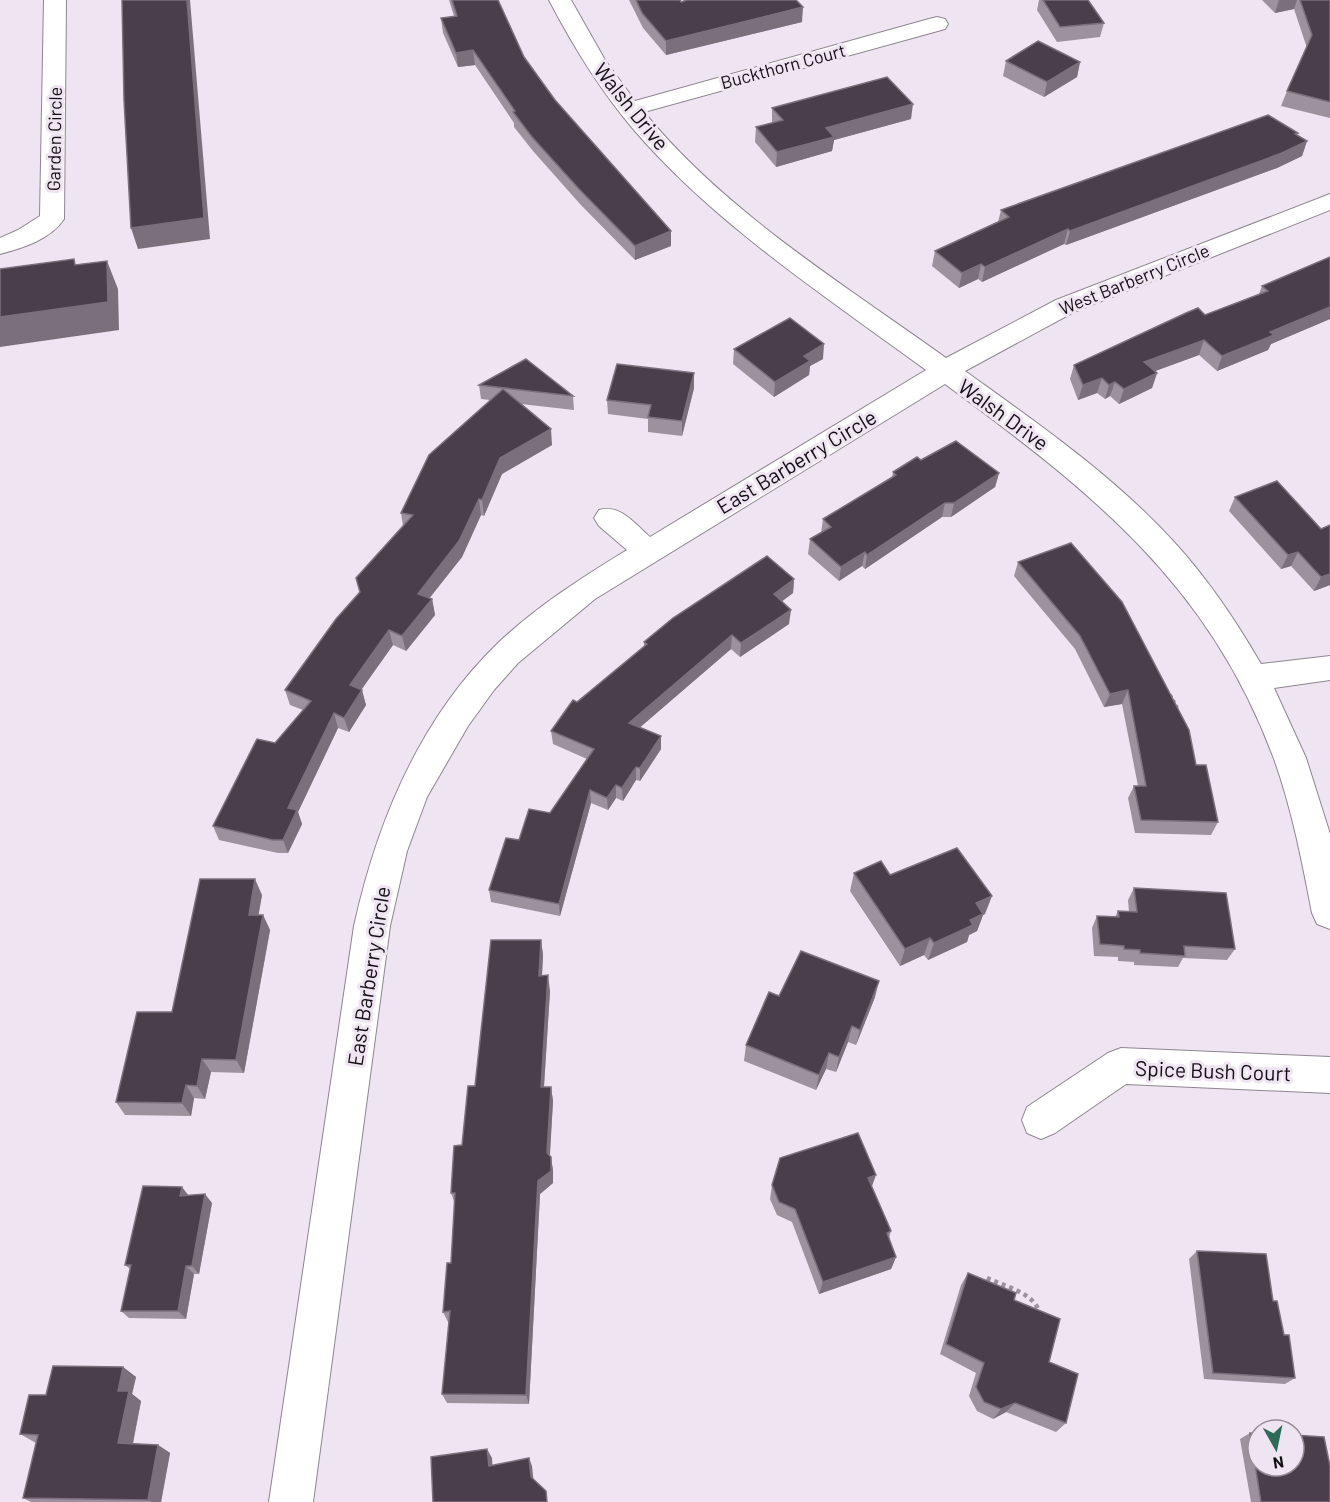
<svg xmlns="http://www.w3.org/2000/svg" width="1330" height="1502" viewBox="0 0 1330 1502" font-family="Barlow,sans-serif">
<rect width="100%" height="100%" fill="#efe4f1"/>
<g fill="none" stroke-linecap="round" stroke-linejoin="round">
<defs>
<g id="minor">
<path d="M44 0H66L64 219C51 239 23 248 0 254V238L18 230 40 216Z"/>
<path d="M549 0H571L605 60 635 101 929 19 937 17 945 19 948 24 945 29 644 112C724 211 843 284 946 358L1056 300 1330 194V210L1074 312 965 371C1037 423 1113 475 1174 542 1208 579 1236 621 1261 664L1330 656V680L1274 688 1306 758 1330 834V929L1317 924 1312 913C1302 861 1292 809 1274 759 1209 583 1090 491 945 384L595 599 518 663 494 690 468 726 427 797 407 851 390 926 313 1502H269L354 926C377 822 419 720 497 644 536 607 581 578 627 550L599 526 594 518 599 510C620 504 634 523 650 537L926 370C825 296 716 225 634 130 600 90 573 46 549 0Z"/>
<polygon points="1121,1048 1330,1057 1330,1093 1126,1084 1055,1133 1041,1139 1027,1133 1022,1120 1027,1107 1108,1053"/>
</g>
</defs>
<!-- minor casing -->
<use href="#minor" stroke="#8f8591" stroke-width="2"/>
<!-- path-far1 -->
<polyline stroke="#99919b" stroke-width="4" stroke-dasharray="3 3" stroke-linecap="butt" points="1170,695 1177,708"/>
<!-- path -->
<path stroke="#99919b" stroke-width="4.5" stroke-dasharray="4 4" stroke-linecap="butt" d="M987 1278C1003 1286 1039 1294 1039 1315"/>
<!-- minor -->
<use href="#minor" fill="#fff" fill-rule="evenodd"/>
</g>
<!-- wall -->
<g fill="#9c929e">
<polygon points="449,0 498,0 524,57 555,100 671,231 671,246 635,260 580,204 533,151 514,127 514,123 475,65 458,67 443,33 441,18 454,16"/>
<polygon points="629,0 680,0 681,2 802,22 666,55 643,28"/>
<polygon points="1039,0 1088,0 1104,23 1100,37 1057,42 1037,10"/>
<polygon points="1262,0 1330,0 1330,118 1281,106 1287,91 1307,48 1294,9 1275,13"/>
<polygon points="1006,61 1080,62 1077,77 1044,97 1003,76"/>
<polygon points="772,108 911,119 834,140 832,151 776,167 755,142 756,127 772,123"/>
<polygon points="1298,133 1297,135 1307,141 1302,156 1277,168 1066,245 1064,244 982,282 978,279 959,288 932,266 935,251 998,222 1001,210"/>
<polygon points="1330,257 1330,319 1271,344 1268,350 1217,371 1199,355 1155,371 1157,373 1152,388 1119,404 1110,396 1105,399 1097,393 1078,400 1070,379 1074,365 1259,294 1262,286"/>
<polygon points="734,349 823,359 810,366 809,375 774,397 733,364"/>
<polygon points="694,373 694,388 682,436 648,432 648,419 608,414 607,400"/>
<polygon points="479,385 573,396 574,410 521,404 552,445 502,474 484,516 481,515 462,557 429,598 432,599 435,615 406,651 393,645 361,690 366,705 349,732 338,728 298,812 302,824 288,853 278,853 219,840 213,826 275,743 303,710 290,705 285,690 360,592 403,526 401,513 490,400 481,399"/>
<polygon points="921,460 999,473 995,487 951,517 942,517 865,569 862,566 839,581 808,554 810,539 821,533 823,519 892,477 893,472"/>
<polygon points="1235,497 1321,529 1330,525 1330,585 1314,591 1291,566 1281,569 1229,511"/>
<polygon points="1018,562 1196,765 1218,822 1211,835 1135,833 1128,798 1134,786 1138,786 1122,704 1104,707 1075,649 1014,576"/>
<polygon points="794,579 793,593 782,601 789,624 740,657 731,649 640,727 661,749 640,781 636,780 623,801 616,798 608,810 591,803 560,916 491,902 489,890 519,840 550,813 587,759 553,744 551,731 577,702 644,647 644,642"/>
<polygon points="854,873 890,875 985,914 983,915 977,931 969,935 967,942 928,960 924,955 900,966 850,891"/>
<polygon points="1134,888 1235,949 1227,960 1183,958 1178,967 1134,965 1134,962 1118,961 1118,957 1094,956 1092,928 1097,916 1115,917 1118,911 1129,912 1128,900"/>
<polygon points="262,895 258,915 263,915 270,930 244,1073 211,1072 205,1099 194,1098 191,1116 125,1115 116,1102 172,1012"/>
<polygon points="541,940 543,955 542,976 550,991 544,1087 551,1087 553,1101 550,1156 553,1170 553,1183 540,1194 529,1404 447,1403 442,1394 449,1322 448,1322 443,1312 451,1263 455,1204 451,1193 475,1086"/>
<polygon points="779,996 875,997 856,1045 848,1042 836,1072 826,1069 816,1090 744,1061 746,1045"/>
<polygon points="772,1185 872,1187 891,1231 889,1238 896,1257 891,1269 819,1294 792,1222 777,1215 770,1199"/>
<polygon points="189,1195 212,1203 199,1274 194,1274 186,1319 129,1318 121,1311 130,1269 125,1265"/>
<polygon points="1197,1251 1273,1301 1295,1378 1285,1384 1204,1379 1189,1259"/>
<polygon points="968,1273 1014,1300 1049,1362 1066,1423 1056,1432 1006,1412 993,1419 977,1411 969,1396 976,1373 940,1354 961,1285"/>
<polygon points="123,1367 136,1377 132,1394 141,1401 133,1444 158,1445 170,1453 161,1502 31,1502 23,1498 36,1443 20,1434 46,1395"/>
<polygon points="1250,1433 1330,1502 1251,1502 1240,1439"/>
</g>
<!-- shaded-wall -->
<g fill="#7a707c">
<polygon points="187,0 190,0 210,239 138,249 131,228"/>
<polygon points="1279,0 1297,0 1294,9 1275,13"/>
<polygon points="803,7 802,22 666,55 666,41"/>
<polygon points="473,50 475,65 458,67 456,53"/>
<polygon points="1080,62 1077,77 1044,97 1047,82"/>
<polygon points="913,104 911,119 834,140 832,151 776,167 777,152 826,128"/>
<polygon points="1307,141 1302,156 1277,168 1066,245 1070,231"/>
<polygon points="1068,229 1064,244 982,282 985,267"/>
<polygon points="671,231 671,246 635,260 635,246"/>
<polygon points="107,261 118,289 119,330 0,347 0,317"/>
<polygon points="981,264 978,279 959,288 962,273"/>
<polygon points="1330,307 1330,319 1271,344 1268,350 1217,371 1222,356 1270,332"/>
<polygon points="1204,340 1199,355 1139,377 1144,362"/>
<polygon points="824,344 823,359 810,366 809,375 774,397 775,382 804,356"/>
<polygon points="694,373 694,388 682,436 682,421"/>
<polygon points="1157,373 1152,388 1119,404 1124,389"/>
<polygon points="1102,378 1097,393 1078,400 1083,385"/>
<polygon points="1115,382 1110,396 1105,399 1109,385"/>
<polygon points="551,429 552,445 502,474 484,516 482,500 500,458"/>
<polygon points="999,473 995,487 951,517 954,503"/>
<polygon points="479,499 481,515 462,557 421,609 418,594"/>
<polygon points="945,503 942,517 865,569 867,555"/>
<polygon points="865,552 862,566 839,581 841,567"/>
<polygon points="1298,552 1291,566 1281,569 1288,555"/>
<polygon points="1330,574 1330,585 1314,591 1321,577"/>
<polygon points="794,579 793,593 773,608 774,594"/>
<polygon points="432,599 435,615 406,651 402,636"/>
<polygon points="791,610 789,624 740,657 741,643"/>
<polygon points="389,630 393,645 354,700 350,685"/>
<polygon points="732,635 731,649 630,736 629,723"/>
<polygon points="362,690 366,705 349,732 344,718"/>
<polygon points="1128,690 1122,704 1104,707 1110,694"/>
<polygon points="334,713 338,728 298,812 302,824 288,853 283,840 288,808"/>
<polygon points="661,736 661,749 640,781 640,768"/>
<polygon points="636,767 636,780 623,801 622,788"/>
<polygon points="616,785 616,798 608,810 607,798"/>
<polygon points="590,790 591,803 560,916 559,904"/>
<polygon points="255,879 262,895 256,930 249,915"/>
<polygon points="992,896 985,914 983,915 977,931 969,935 967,942 928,960 934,943 976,903"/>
<polygon points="263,915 270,930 244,1073 236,1060"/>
<polygon points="930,938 924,955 900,966 905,949"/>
<polygon points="541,940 543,955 541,991 539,976"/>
<polygon points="548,975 550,991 543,1101 541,1087"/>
<polygon points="879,981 875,997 856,1045 860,1030"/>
<polygon points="852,1026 848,1042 836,1072 839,1057"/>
<polygon points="829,1053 826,1069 816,1090 819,1075"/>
<polygon points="202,1059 211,1072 205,1099 197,1086"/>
<polygon points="186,1085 194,1098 191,1116 182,1103"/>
<polygon points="551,1087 553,1101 549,1166 547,1153"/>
<polygon points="551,1157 553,1170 553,1183 540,1194 529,1404 526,1395 538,1181"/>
<polygon points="876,1175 871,1189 868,1178"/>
<polygon points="182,1187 189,1196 180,1196"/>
<polygon points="205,1194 212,1203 199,1274 192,1266"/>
<polygon points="896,1257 891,1269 819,1294 823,1282"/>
<polygon points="186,1266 194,1274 186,1319 178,1311"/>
<polygon points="123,1367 136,1377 132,1394 141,1401 131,1452 118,1443 118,1391"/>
<polygon points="1015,1403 1006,1412 993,1419 1001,1409"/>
<polygon points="158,1445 170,1453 161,1502 152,1502 148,1500"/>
<polygon points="487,1449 492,1458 493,1474 489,1466"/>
<polygon points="529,1458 532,1466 534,1485 531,1477"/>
</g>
<!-- building -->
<g fill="#483f4a" stroke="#7a707c" stroke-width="1.5">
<polygon points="122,0 187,0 204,218 131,228 124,100"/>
<polygon points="452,0 498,0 524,57 555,100 671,231 635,246 579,189 532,137 513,112 515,111 473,50 456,53 441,18 457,16"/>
<polygon points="636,0 680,0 681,2 687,0 796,0 803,7 666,41 642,13"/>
<polygon points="1043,0 1088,0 1104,23 1060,27"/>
<polygon points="1300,0 1330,0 1330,102 1287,91 1312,35"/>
<polygon points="1038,41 1080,62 1047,82 1006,61"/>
<polygon points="887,77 913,104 826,128 834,137 777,152 756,127 783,120 772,108"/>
<polygon points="1268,115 1298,133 1295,134 1307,141 1282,153 1070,231 1068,229 985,267 981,264 962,273 935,251 1009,217 1001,210"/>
<polygon points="1330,257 1330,307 1270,332 1274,335 1222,356 1204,340 1144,362 1157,373 1124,389 1115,382 1109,385 1102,378 1083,385 1074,365 1186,313 1198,308 1205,315 1268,291 1262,286"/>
<polygon points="74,259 75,265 107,261 108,302 0,317 0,269"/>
<polygon points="790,318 824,344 804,356 810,361 775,382 734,349"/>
<polygon points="526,359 573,396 479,385"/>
<polygon points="617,364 694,373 682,421 648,417 651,405 607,400"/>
<polygon points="503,389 551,429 500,458 482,500 479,499 459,541 418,594 432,599 402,636 389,630 350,685 362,690 344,718 334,713 288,808 297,810 283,840 273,840 213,826 257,739 275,743 311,701 285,690 336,619 360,592 356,578 413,515 401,513 429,455"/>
<polygon points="956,441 999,473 954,503 945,503 867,555 865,552 841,567 810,539 831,527 823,519 896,475 893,472 917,457 921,460"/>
<polygon points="1277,481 1321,529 1330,525 1330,574 1321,577 1298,552 1288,555 1235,497"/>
<polygon points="1071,543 1122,602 1189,730 1196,765 1206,765 1218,822 1141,820 1134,786 1146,786 1128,690 1110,694 1080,636 1018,562"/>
<polygon points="767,556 794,579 774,594 791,610 741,643 732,635 629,723 661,736 640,768 636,767 622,788 616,785 607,798 590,790 559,904 489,890 506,838 519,840 529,809 550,813 594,749 551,731 573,700 577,702 647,644 644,642 673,618"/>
<polygon points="957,848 992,896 976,903 983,914 970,920 973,925 934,943 930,938 905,949 854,873 881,861 890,875"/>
<polygon points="200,879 255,879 249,915 263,915 236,1060 202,1059 197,1086 186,1085 182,1103 116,1102 137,1012 172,1012"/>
<polygon points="1134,888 1226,893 1235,949 1184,946 1185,956 1140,953 1140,950 1124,949 1124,946 1100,944 1097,916 1119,917 1118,911 1137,912"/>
<polygon points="491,940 541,940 539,976 548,975 541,1087 551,1087 547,1153 551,1157 551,1171 538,1181 526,1395 442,1394 450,1311 443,1312 447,1263 451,1263 455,1193 451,1193 454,1146 462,1145 468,1086 475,1086"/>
<polygon points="801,951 879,981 860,1030 852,1026 839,1057 829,1053 819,1075 746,1045 769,992 779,996"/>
<polygon points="858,1133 876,1175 868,1178 891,1231 887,1233 896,1257 823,1282 795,1209 779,1202 772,1185 780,1158"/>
<polygon points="143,1186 182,1187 180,1196 205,1194 192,1266 186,1266 178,1311 121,1311 131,1265 125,1265"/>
<polygon points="1197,1251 1266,1254 1273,1301 1277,1301 1284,1335 1289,1335 1295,1378 1213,1373"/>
<polygon points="968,1273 1016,1293 1014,1300 1060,1319 1049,1362 1078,1374 1066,1423 1015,1403 1001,1409 984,1402 976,1387 984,1363 946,1344"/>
<polygon points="53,1366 123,1367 118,1391 129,1391 118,1443 158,1445 148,1500 23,1498 38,1435 20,1434 29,1395 46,1395"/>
<polygon points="1250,1433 1258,1434 1258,1466 1294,1466 1294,1435 1324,1437 1330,1466 1330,1502 1261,1502"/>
<polygon points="487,1449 489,1466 529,1458 531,1477 546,1491 547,1502 433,1502 431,1457"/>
</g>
<g text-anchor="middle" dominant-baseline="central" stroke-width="6" stroke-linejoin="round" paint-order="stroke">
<!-- far-street labels -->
<g font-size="18" fill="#120e13" stroke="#efe4f1">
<text transform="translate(783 66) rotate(-15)">Buckthorn Court</text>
<text transform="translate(54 139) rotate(-89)">Garden Circle</text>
<text transform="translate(1134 279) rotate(-22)">West Barberry Circle</text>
</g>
<!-- street labels -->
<g font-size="21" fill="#120e13" stroke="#efe4f1">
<text transform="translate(632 106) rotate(51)">Walsh Drive</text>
<text transform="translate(1004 414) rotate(36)">Walsh Drive</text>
<text transform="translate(796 461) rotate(-31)">East Barberry Circle</text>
<text transform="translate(368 976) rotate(-81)">East Barberry Circle</text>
<text transform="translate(1213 1070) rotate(2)">Spice Bush Court</text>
</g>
</g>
<!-- north arrow -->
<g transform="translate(1276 1448) rotate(171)"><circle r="28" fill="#efe4f1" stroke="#978e98" stroke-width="1.5"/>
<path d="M0-4.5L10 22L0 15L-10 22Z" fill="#2d6b58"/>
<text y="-9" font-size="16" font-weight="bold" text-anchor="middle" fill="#120e13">N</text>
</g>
</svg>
